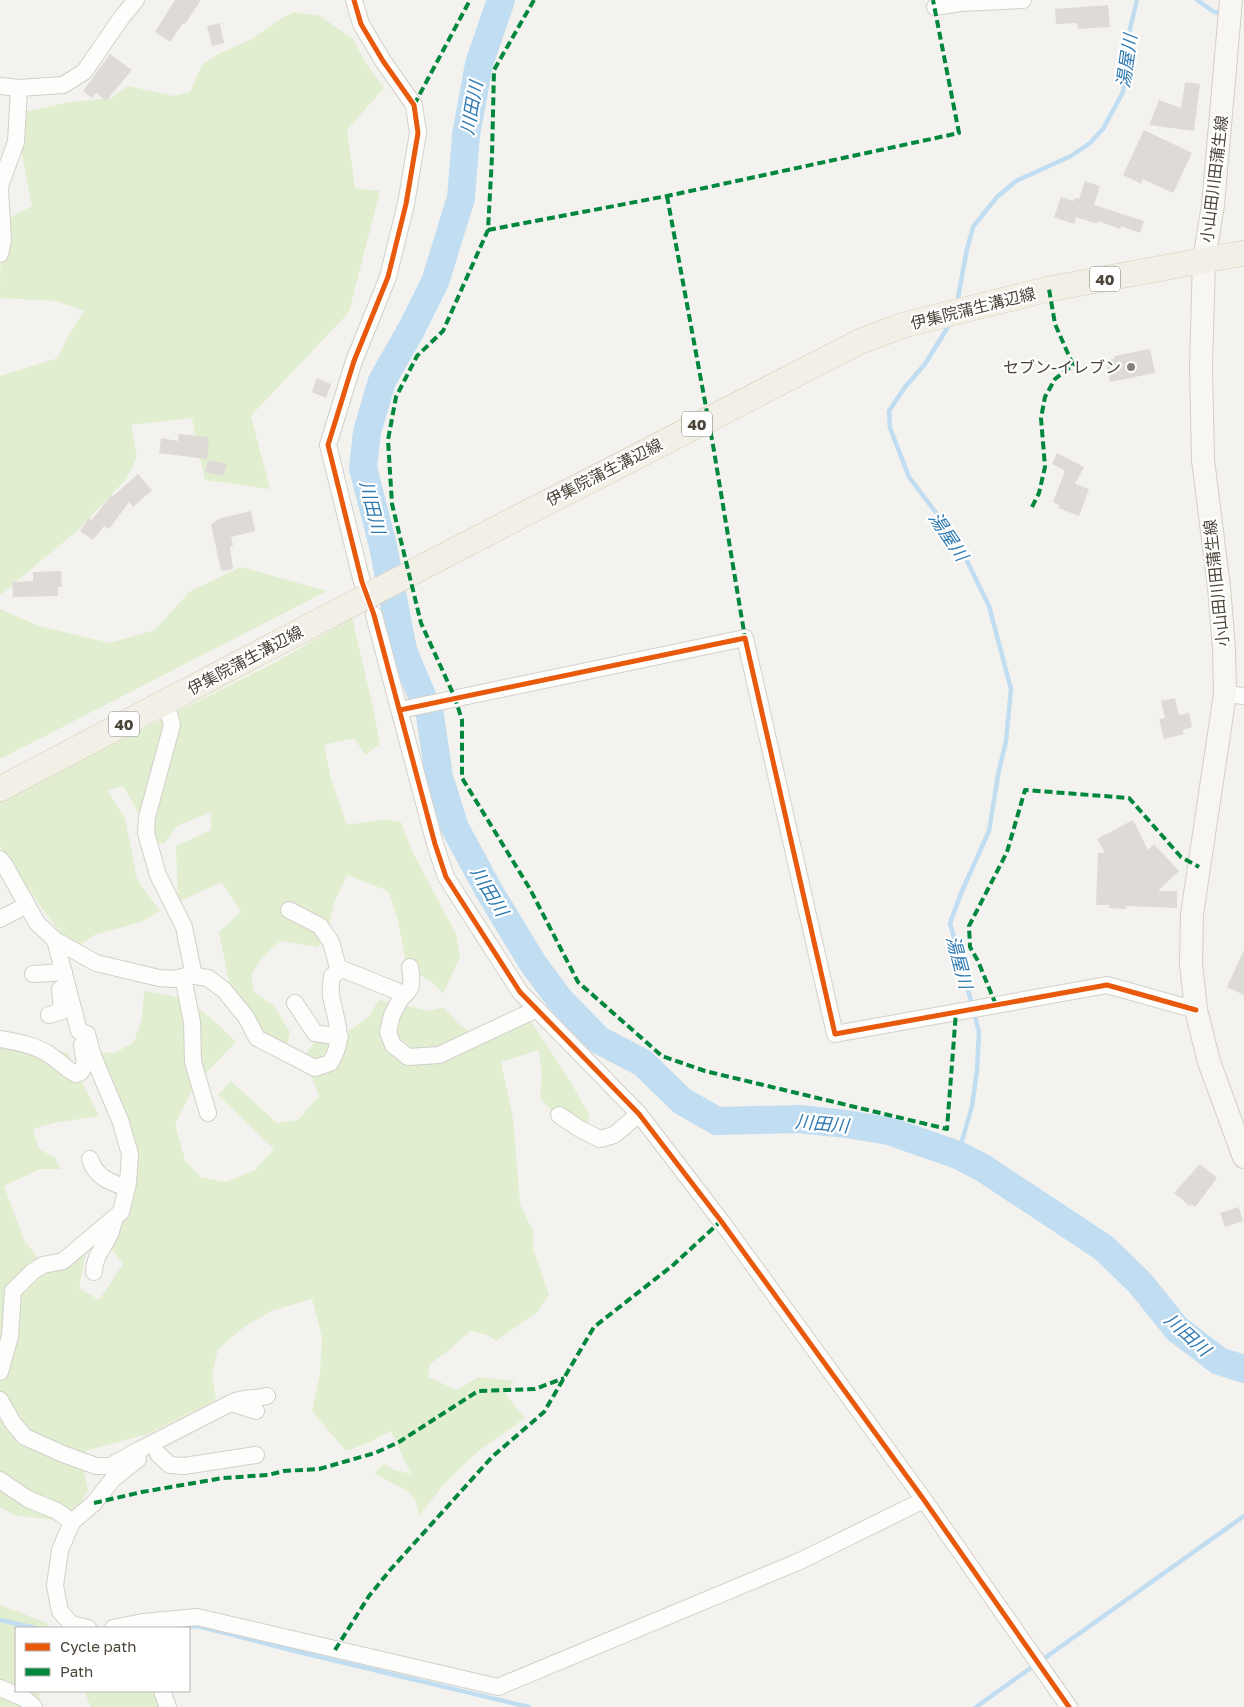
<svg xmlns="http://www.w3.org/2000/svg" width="1244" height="1707" viewBox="0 0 1244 1707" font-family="'Golos Text','Noto Sans JP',sans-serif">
<rect width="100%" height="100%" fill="#f4f2ee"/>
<!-- green -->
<g fill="#e1eecf">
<polygon points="294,12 320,16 352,38 368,66 384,88 347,130 355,188 380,191 349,312 251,416 270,489 205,480 192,418 131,425 137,456 127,478 78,530 0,595 0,376 58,358 68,336 84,311 56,301 0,298 1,223 32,206 20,145 19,113 71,102 111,98 128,86 174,96 190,92 202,65 218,54 250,40 282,18"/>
<polygon points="241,567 327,591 0,759 0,609 39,626 110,643 155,630 189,592"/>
<polygon points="352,618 373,707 380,744 365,755 354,738 324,745 331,779 347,825 385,819 401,822 412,851 456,934 460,957 443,994 431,981 407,969 398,920 388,891 347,875 334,903 329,926 318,947 280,941 262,958 251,975 254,992 274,1006 290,1032 285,1054 244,1023 222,1001 232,997 219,932 241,912 222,882 178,902 176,846 211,830 211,812 177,826 164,844 142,839 138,812 123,786 107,790 125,818 137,879 160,911 141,922 94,935 73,950 36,900 0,846 0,799 50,776 276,662"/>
<path d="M144 991C155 993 166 994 176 997 196 1002 221 1027 236 1042L205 1074 191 1092 175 1124 185 1160 200 1177 226 1182 255 1170 274 1149 218 1095 231 1081 277 1123 298 1120 319 1096 304 1057 320 1034 348 1032 368 1017 379 1000 431 1011 443 1007 457 1022 468 1031 499 1022 521 1006 568 1078 589 1114 587 1137 564 1124 540 1098 542 1077 539 1050 501 1062 513 1118 520 1204 533 1231V1248L549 1295 536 1313 496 1341 487 1335 470 1331 448 1351 430 1364 428 1377 457 1390 479 1377 514 1381 505 1394 525 1418 476 1453 444 1484 419 1516 416 1501 409 1492 374 1473 384 1464 394 1470 411 1474 391 1431 370 1442 346 1451 312 1411 320 1374 322 1337 312 1299 271 1311 243 1328 218 1349 212 1375 216 1400 148 1434 85 1451 84 1472 88 1490 75 1514 62 1521 14 1515 0 1507V1041L40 1043 68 1054 99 1116 53 1123 33 1129 39 1149 55 1158 61 1169H40L4 1186 24 1240 38 1258 53 1264 88 1243 79 1288 99 1300 123 1264 104 1239 124 1186 125 1125 94 1052 115 1053 134 1042 142 1019Z"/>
<polygon points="0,1605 47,1623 49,1628 16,1628 16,1691 39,1691 41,1707 0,1707"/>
<polygon points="84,1691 153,1691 154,1695 163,1707 91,1707"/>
</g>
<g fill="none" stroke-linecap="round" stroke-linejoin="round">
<!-- stream -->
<g stroke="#c0ddf1" stroke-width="4.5">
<polyline points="1197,0 1214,12 1220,13"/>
<polyline points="957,303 967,249 973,227 997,197 1016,181 1071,156 1090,143 1103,129 1123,92 1128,37 1137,0"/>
<polyline points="951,322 925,364 905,387 889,411 890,428 909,477 943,522 967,561 989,606 1011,689 1006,741 998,775 989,831 962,891 950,923 972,1005"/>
<polyline points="958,1155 972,1106 977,1070 979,1032 974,1013"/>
<polyline points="0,1620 35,1628"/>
<polyline points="179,1628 198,1626 299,1652 529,1707"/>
<polyline points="976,1707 1244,1516"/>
</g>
<!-- river -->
<polyline stroke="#c0ddf1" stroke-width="28" points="501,0 479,64 466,135 461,198 435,282 411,330 382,381 367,432 363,468 383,546 403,650 430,715 439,777 455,828 489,891 532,962 560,1000 599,1040 643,1063 682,1101 717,1121 799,1119 846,1124 889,1131 958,1155 983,1168 1104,1248 1140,1283 1177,1329 1219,1361 1244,1369"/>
</g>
<!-- building -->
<g fill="#dedbd6">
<polygon points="175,0 201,0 185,24 183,23 170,42 155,32"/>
<polygon points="1108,5 1110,27 1078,29 1077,23 1056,24 1055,9"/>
<polygon points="220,23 224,43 212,46 207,26"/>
<polygon points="110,54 132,70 106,101 96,93 92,98 83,91"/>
<polygon points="1185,82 1200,84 1194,131 1149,125 1159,100 1181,108"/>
<polygon points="1144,130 1192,153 1173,193 1143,179 1141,184 1123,175"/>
<polygon points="1085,181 1100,186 1094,205 1144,221 1140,233 1121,226 1120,229 1098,221 1097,224 1076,217 1074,224 1054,217 1061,197 1074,201 1075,198 1079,199"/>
<polygon points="1150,349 1155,373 1110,382 1106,360 1114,359 1114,356"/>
<polygon points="317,378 331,384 326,398 312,392"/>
<polygon points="179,434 209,437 207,459 159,453 161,438 178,441"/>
<polygon points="1057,453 1084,467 1075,484 1089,489 1079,516 1058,508 1059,505 1053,502 1065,471 1052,464"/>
<polygon points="208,460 227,464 224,476 205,472"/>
<polygon points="138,474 152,490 133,507 129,502 109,529 104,526 93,540 80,531 89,518 92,520 111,495 113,496"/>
<polygon points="251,511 255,531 231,537 233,546 230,546 233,569 221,571 211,524 221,518"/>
<polygon points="61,571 62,587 58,587 58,596 13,597 12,582 33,581 33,572"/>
<polygon points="1175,698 1179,715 1189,713 1192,727 1183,730 1184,734 1164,739 1159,719 1165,718 1161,701"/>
<polygon points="1133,820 1148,850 1154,844 1179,871 1158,891 1177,891 1177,908 1126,906 1126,909 1109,908 1109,905 1096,905 1098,853 1105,853 1097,839"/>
<polygon points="1244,950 1244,995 1227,987"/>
<polygon points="1200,1164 1217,1178 1195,1207 1191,1204 1190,1206 1174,1193"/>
<polygon points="1239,1207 1243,1221 1225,1227 1220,1213"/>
</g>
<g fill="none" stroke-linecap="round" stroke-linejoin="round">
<defs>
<g id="minor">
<polyline points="354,0 361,24 383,61 414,105 418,133 406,204 388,277 354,361 328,445 362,582"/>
<polyline points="935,7 960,3 1023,0"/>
<polyline points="0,86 19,88 63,85 84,72 122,17 136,0"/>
<polyline points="0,186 16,142 19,88"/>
<polyline points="0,191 3,240 0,254"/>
<polyline points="374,615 435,844 446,877 520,992 639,1114 721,1221 924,1500 1069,1707"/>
<polyline points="1225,694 1244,696"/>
<polyline points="166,702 172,725 147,817 146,833 158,875 184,927 194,976"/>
<polyline points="400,710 745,638 835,1034 1107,985 1196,1010"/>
<path d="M0 859 4 864 37 923 55 940 96 963 159 978 175 979 189 975 208 978 224 990 246 1017 257 1038 315 1068 330 1063C346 1039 336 1022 331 996 330 990 331 983 332 976L342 969 397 991 401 998 392 1015 388 1032 393 1045 408 1057 439 1055 537 1009"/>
<polyline points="289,910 320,926 331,942 339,971"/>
<polyline points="0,919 27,905"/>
<polyline points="33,974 64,972"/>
<polyline points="183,977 192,1022 193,1062 208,1113"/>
<path d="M401 998C414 988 412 982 410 967"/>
<polyline points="295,1003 315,1033 340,1037"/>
<polyline points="49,1015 62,1011 60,989"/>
<path d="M0 1039C17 1042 35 1045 50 1055 59 1061 66 1069 76 1074L81 1072 85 1064 82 1045"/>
<polyline points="559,1115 580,1129 600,1139 614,1135 639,1114"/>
<path d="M90 1159C96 1178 110 1182 127 1188"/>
<path d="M94 1272C94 1257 103 1249 109 1236 112 1230 113 1223 115 1217"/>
<polyline points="0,1372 10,1336 13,1291 32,1272 43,1265 63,1261 121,1212 128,1183 130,1154 120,1120 93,1056 87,1034 79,1031 55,940"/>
<polyline points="0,1400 13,1423 25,1437 63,1454 96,1466 110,1466 137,1451 138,1459 113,1479 94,1503 72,1522 60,1550 55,1586 60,1611 71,1624 88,1628"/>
<path d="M233 1402C245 1397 256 1399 267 1396"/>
<polyline points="137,1451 231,1403 256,1411"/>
<polyline points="158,1454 170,1465 184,1466 256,1455"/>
<polyline points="0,1480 28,1499 57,1511 72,1522"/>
<polyline points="113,1628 143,1622 197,1617 498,1687 800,1561 924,1500"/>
<polyline points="0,1688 24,1698 34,1707"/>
<polyline points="162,1691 168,1707"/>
</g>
<polyline id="secondary" points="1231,0 1213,205 1204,260 1201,366 1203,460 1219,587 1224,649 1225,694 1192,914 1191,964 1196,1010 1209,1062 1244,1157"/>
<g id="primary">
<polyline points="457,549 861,341 904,325 1049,289 1244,253"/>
<polyline points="0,789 249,658"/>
</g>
</defs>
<!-- minor casing -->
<use href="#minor" stroke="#d2d0cb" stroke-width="18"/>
<!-- secondary casing -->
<use href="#secondary" stroke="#d3cfc5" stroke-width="24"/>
<!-- primary casing -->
<use href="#primary" stroke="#d6cebb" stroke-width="26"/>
<!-- minor -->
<use href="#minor" stroke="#fdfdfc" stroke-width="16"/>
<!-- secondary -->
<use href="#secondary" stroke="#f7f6f1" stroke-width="22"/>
<!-- primary -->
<use href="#primary" stroke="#f2efe6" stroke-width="25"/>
<defs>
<polyline id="primary-bridge" points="249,658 457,549"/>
</defs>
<!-- primary-bridge casing -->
<use href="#primary-bridge" stroke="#d6cebb" stroke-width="26" stroke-linecap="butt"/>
<!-- primary-bridge -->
<use href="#primary-bridge" stroke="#f2efe6" stroke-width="25"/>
<!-- quiet -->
<g stroke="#00873e" stroke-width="4" stroke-dasharray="8 4" stroke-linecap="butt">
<polyline points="534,0 494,70 492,156 488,230 443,331 417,356 396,397 388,440 392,504 421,623 455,698 462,720 462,778 530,889 578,982 662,1056 705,1071 947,1129 956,1012"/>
<polyline points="414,105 470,0"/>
<polyline points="667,196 713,445 745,638"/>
<polyline points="488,230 667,196 959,133 933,0"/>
<polyline points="1032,507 1039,493 1045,467 1041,418 1045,397 1055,379 1073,365 1055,324 1049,289"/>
<polyline points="996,1005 978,961 970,947 969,926 1007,852 1025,790 1129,798 1181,857 1199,867"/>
<polyline points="94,1503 142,1492 223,1478 268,1475 284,1471 319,1469 375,1453 399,1442 478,1391 535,1389 564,1378"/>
<polyline points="335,1650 369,1596 391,1569 492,1457 544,1412 594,1327 672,1266 721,1221"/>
</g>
<defs>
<g id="cycleway">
<polyline points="354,0 361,24 383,61 414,105 418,133 406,204 388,277 354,361 328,445 362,582 374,615 435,844 446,877 520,992 639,1114 721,1221 924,1500 1069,1707"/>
<polyline points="400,710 745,638 835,1034 1107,985 1196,1010"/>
</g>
</defs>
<!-- cycleway casing -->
<use href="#cycleway" stroke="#fff" stroke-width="8"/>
<!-- cycleway -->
<use href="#cycleway" stroke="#e8590c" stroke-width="5"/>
</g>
<!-- markers -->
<circle fill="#868178" stroke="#fff" stroke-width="2" cx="1131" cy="367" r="5"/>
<g text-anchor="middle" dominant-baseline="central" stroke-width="4.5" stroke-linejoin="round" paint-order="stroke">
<!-- shield labels -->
<g fill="#fff" stroke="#817c74" stroke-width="1">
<rect x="1090" y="266.5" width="30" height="25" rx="4"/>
<rect x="682" y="411.5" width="30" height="25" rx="4"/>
<rect x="109" y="711.5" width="30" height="25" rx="4"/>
</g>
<g font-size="15" font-weight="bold" fill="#4b4439">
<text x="1105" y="279">40</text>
<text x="697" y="424">40</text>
<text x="124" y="724">40</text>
</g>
<!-- street labels -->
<g font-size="16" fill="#4b4439" stroke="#fff">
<text transform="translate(1214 179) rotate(-83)">小山田川田蒲生線</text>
<text transform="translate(973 308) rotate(-14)">伊集院蒲生溝辺線</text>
<text transform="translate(604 472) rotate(-27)">伊集院蒲生溝辺線</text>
<text transform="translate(1216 583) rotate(-96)">小山田川田蒲生線</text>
<text transform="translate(245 660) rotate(-28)">伊集院蒲生溝辺線</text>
</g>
<!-- poi labels -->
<g font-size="16" fill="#4b4439" stroke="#fff" text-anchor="end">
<text x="1121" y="367">セブン-イレブン</text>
</g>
<!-- water labels -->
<g font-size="18" font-style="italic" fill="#2e7ab2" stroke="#fff">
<text transform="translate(1126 61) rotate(-82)">湯屋川</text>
<text transform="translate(471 108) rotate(-80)">川田川</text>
<text transform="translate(373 507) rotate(76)">川田川</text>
<text transform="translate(949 536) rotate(56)">湯屋川</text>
<text transform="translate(490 891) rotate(59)">川田川</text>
<text transform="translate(960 962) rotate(75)">湯屋川</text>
<text transform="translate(822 1123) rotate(5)">川田川</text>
<text transform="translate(1188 1334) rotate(42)">川田川</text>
</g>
</g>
<!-- legend -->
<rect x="15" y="1627" width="175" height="65" fill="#ffffff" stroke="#b7b4b0"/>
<rect x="25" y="1643" width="25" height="8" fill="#e8590c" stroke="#b7b4b0"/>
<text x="60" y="1652" font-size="15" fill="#4b4439">Cycle path</text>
<rect x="25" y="1668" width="25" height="8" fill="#00873e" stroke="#b7b4b0"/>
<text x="60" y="1677" font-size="15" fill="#4b4439">Path</text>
</svg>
